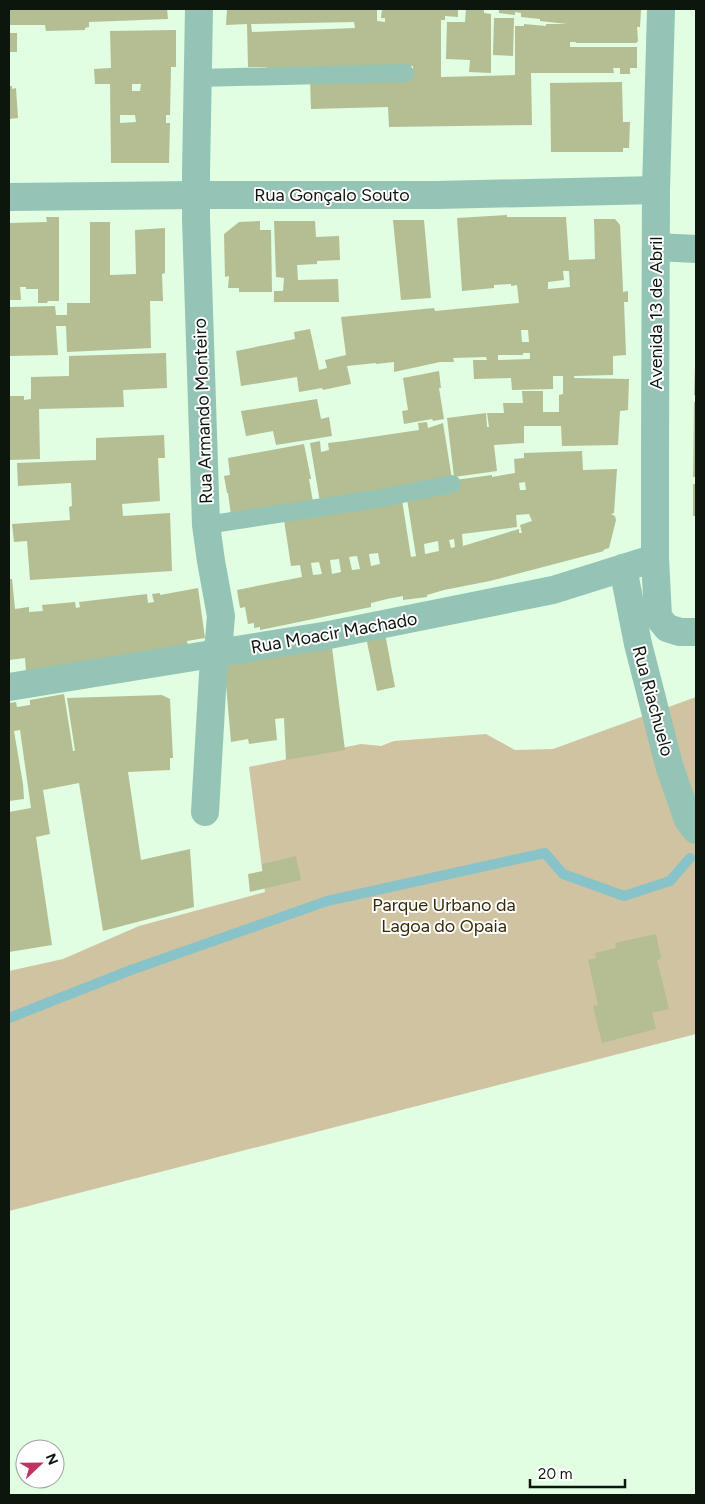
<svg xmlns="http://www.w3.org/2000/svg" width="705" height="1504" viewBox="0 0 705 1504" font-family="Figtree,sans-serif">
<rect width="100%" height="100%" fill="#e1fde2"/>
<!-- green -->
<polygon fill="#d0c3a1" points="696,697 696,1034 9,1211 9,971 63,959 139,926 265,892 249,767 361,744 381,746 394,741 486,734 515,750 553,749"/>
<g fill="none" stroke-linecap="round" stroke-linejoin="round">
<!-- stream -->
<polyline stroke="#87c3c8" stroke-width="10" points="9,1018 131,970 327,901 545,853 563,874 624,896 670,881 690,858"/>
</g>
<!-- building -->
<g fill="#b4be92" fill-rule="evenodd">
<polygon points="9,9 167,9 168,19 89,22 89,27 85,28 85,30 46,31 45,25 9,25"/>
<path d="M227 9H377V21L385 22V18H381L382 9H458V17L445 16V20H441V77L515 75V26H524V24L546 26V24H567L540 21V19L521 17V13L515 12V15L499 13V9H627L641 10 640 27H637L638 41 636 43H576V42H570V47H637V68H630V74H620V68H613L614 73H531L532 125 389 127 388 107 311 109 310 79 413 77V66L268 71 267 67H248L247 24 226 25ZM354 22 355 28 252 32 251 24Z"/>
<polygon points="466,9 484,9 484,13 491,14 491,73 469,72 470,60 446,59 447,22 465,22"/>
<polygon points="494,18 514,18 513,56 493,55"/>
<path d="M176 30V67H171L170 115H166V123H170L169 163H111L110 84H95L94 69 111 68 110 31ZM132 84H141L140 91H132ZM120 115H135L136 122 120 123Z"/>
<rect x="9" y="33" width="8" height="19"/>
<polygon points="622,82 623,122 630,122 629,148 623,148 623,152 551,152 550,83"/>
<polygon points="9,86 12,86 12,89 16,88 18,118 9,119"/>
<path d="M507 215V217H566L569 260 595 259 594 219H615L620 225 623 289V292L628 291V302H624L626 355 613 356V375L574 376V378L629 379 628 410 620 411 618 445 562 446 561 426H524V443L494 445 497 471 454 477 447 418 486 413 487 427H489L487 413H504L503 403H523L522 391H543V412H559V395L563 394V376H553V389L512 390 511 378 474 379 473 360H487L486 357 453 358 454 362H440L394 372V362L376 364V363L347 366 351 384 323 390 322 388 299 392 297 377 241 386 236 351 295 339 294 332 310 329 319 370 327 368 325 360 346 355 341 317 434 308 435 311 519 303 517 285 511 286V284L494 285V288L462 291 457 218ZM563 271H569L570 287 548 289V282L564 280ZM521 330H528L529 342H522ZM523 353H530V359L498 360V355H523Z"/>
<polygon points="46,217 59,217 59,301 48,301 47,303 38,303 38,289 26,289 26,287 20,287 21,300 9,300 9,223 47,222"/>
<polygon points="393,220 424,220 431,298 401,300"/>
<polygon points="260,221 260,230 271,230 272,292 239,292 239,288 228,288 229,276 225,277 224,234 239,222"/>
<polygon points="274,221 315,221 316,237 339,236 340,260 317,261 317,264 297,265 298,280 338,279 339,302 274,302 274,291 283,291 284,278 276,277"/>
<polygon points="90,222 110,222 110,275 136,274 135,230 165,228 165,273 162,274 163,301 150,301 151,348 67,352 66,326 56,326 58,355 9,356 9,307 55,306 56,315 67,315 67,303 90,303"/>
<polygon points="166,353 167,388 123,390 124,407 39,409 40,459 9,460 9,396 24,396 24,400 31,399 31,377 69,376 69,356"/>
<polygon points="695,365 696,365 696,395 694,395"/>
<polygon points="439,371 441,388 439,388 444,419 433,421 432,419 404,424 402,411 408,410 403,378"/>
<polygon points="317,399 321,419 329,417 332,436 276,445 273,431 246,436 241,411"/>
<polygon points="694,402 696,402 696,477 693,477"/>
<polygon points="427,422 428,428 443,423 452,479 320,502 310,443 320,441 321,452 329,450 328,443 345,441 419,430 418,423"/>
<polygon points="164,435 165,458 158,458 160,501 122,504 123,516 170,513 172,571 30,580 27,541 14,542 12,524 70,520 69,507 72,506 71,483 18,486 17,463 96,460 96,438"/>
<polygon points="304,444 311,479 309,479 313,502 231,515 228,493 227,493 224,476 230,475 228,458"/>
<path d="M582 451 583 470 617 469 614 513 611 514 615 516 616 520 609 548 603 550 604 551 490 581 444 590 427 595V597L403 600V596L387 599 371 603V607L265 629 260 630V627L254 628V623L248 624 245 607 240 608 237 590 302 577 300 565 291 566 284 520 402 500 411 557 416 556 407 499 455 480 492 475V477L515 473 514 459 524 458V453ZM525 482 526 490H520L519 483ZM529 514 532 521 520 525 522 533H519V529L463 546 462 534 517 527 516 515ZM454 539 455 547 451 548 449 540ZM438 541 439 551 425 554 424 544ZM378 553 380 564 371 566 369 554ZM357 556 360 569 352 570 349 557ZM339 559 341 572 332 574 330 560ZM319 562 322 574 313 575 311 563Z"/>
<rect x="693" y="484" width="3" height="32"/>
<polygon points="9,579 12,579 15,609 29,607 29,612 43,611 42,605 75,602 76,608 80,607 79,602 147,594 148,603 154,602 152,594 160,593 160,595 198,588 205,638 187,641 188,646 26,671 25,658 9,660"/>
<polygon points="384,628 395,687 377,691 365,632"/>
<polygon points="331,640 345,750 286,760 284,718 275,719 277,740 249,744 248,739 231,742 224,662"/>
<polygon points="64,694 73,751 75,751 67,698 162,695 170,699 173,758 170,758 170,770 128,772 141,860 190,849 194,907 103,931 79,783 43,790 50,834 36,837 52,945 9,952 9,812 31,808 20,730 14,731 23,784 24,799 9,801 9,703 16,702 17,707 30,705 30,700"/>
<polygon points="296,856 301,880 250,892 248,874 263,871 262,864"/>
<polygon points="656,934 661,959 657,960 669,1009 652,1013 656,1029 602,1043 593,1006 598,1005 588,960 596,958 595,953 616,948 615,943"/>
</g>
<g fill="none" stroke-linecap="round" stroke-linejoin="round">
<!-- service -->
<g stroke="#94c4b5" stroke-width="18">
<polyline points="198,78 405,73"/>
<polyline points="206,525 382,498 452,484"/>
</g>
<!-- minor -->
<g stroke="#94c4b5" stroke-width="28">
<polyline points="199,9 196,173 196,219 206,525 211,561 221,616 219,640 213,674 205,812"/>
<polyline points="661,9 656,190 655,454 655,558 658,617 667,628 680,632 696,632"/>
<polyline points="9,197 196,195 437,195 656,190"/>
<polyline points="656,247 696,249"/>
<polyline points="623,568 638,644 669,765 688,820 696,830"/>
<polyline points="9,687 329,635 553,590 655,558"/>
</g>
</g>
<g text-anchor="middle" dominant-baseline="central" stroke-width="4" stroke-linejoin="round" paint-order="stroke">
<!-- street labels -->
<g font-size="18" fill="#0c160d" stroke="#fff">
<text x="332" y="195">Rua Gonçalo Souto</text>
<text transform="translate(656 313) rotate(-90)">Avenida 13 de Abril</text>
<text transform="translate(203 411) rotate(-92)">Rua Armando Monteiro</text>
<text transform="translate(334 633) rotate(-10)">Rua Moacir Machado</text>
<text transform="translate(653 701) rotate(75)">Rua Riachuelo</text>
</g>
<!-- park labels -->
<g font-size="18" fill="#362a05" stroke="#fff">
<text x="444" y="905">Parque Urbano da<tspan x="444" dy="21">Lagoa do Opaia</tspan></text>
</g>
</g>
<!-- border -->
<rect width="705" height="1504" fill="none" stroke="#0c160d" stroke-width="20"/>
<!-- north arrow -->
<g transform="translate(40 1464) rotate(68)"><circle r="24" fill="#ffffff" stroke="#9ea29e"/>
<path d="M0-4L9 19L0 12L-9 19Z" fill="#c0325f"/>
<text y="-8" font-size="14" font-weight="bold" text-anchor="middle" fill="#0c160d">N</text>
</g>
<!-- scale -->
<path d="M530 1479v8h95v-8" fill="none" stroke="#0c160d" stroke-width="2.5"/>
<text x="538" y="1479" font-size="15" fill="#0c160d" stroke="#ffffff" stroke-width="4" paint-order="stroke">20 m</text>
</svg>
